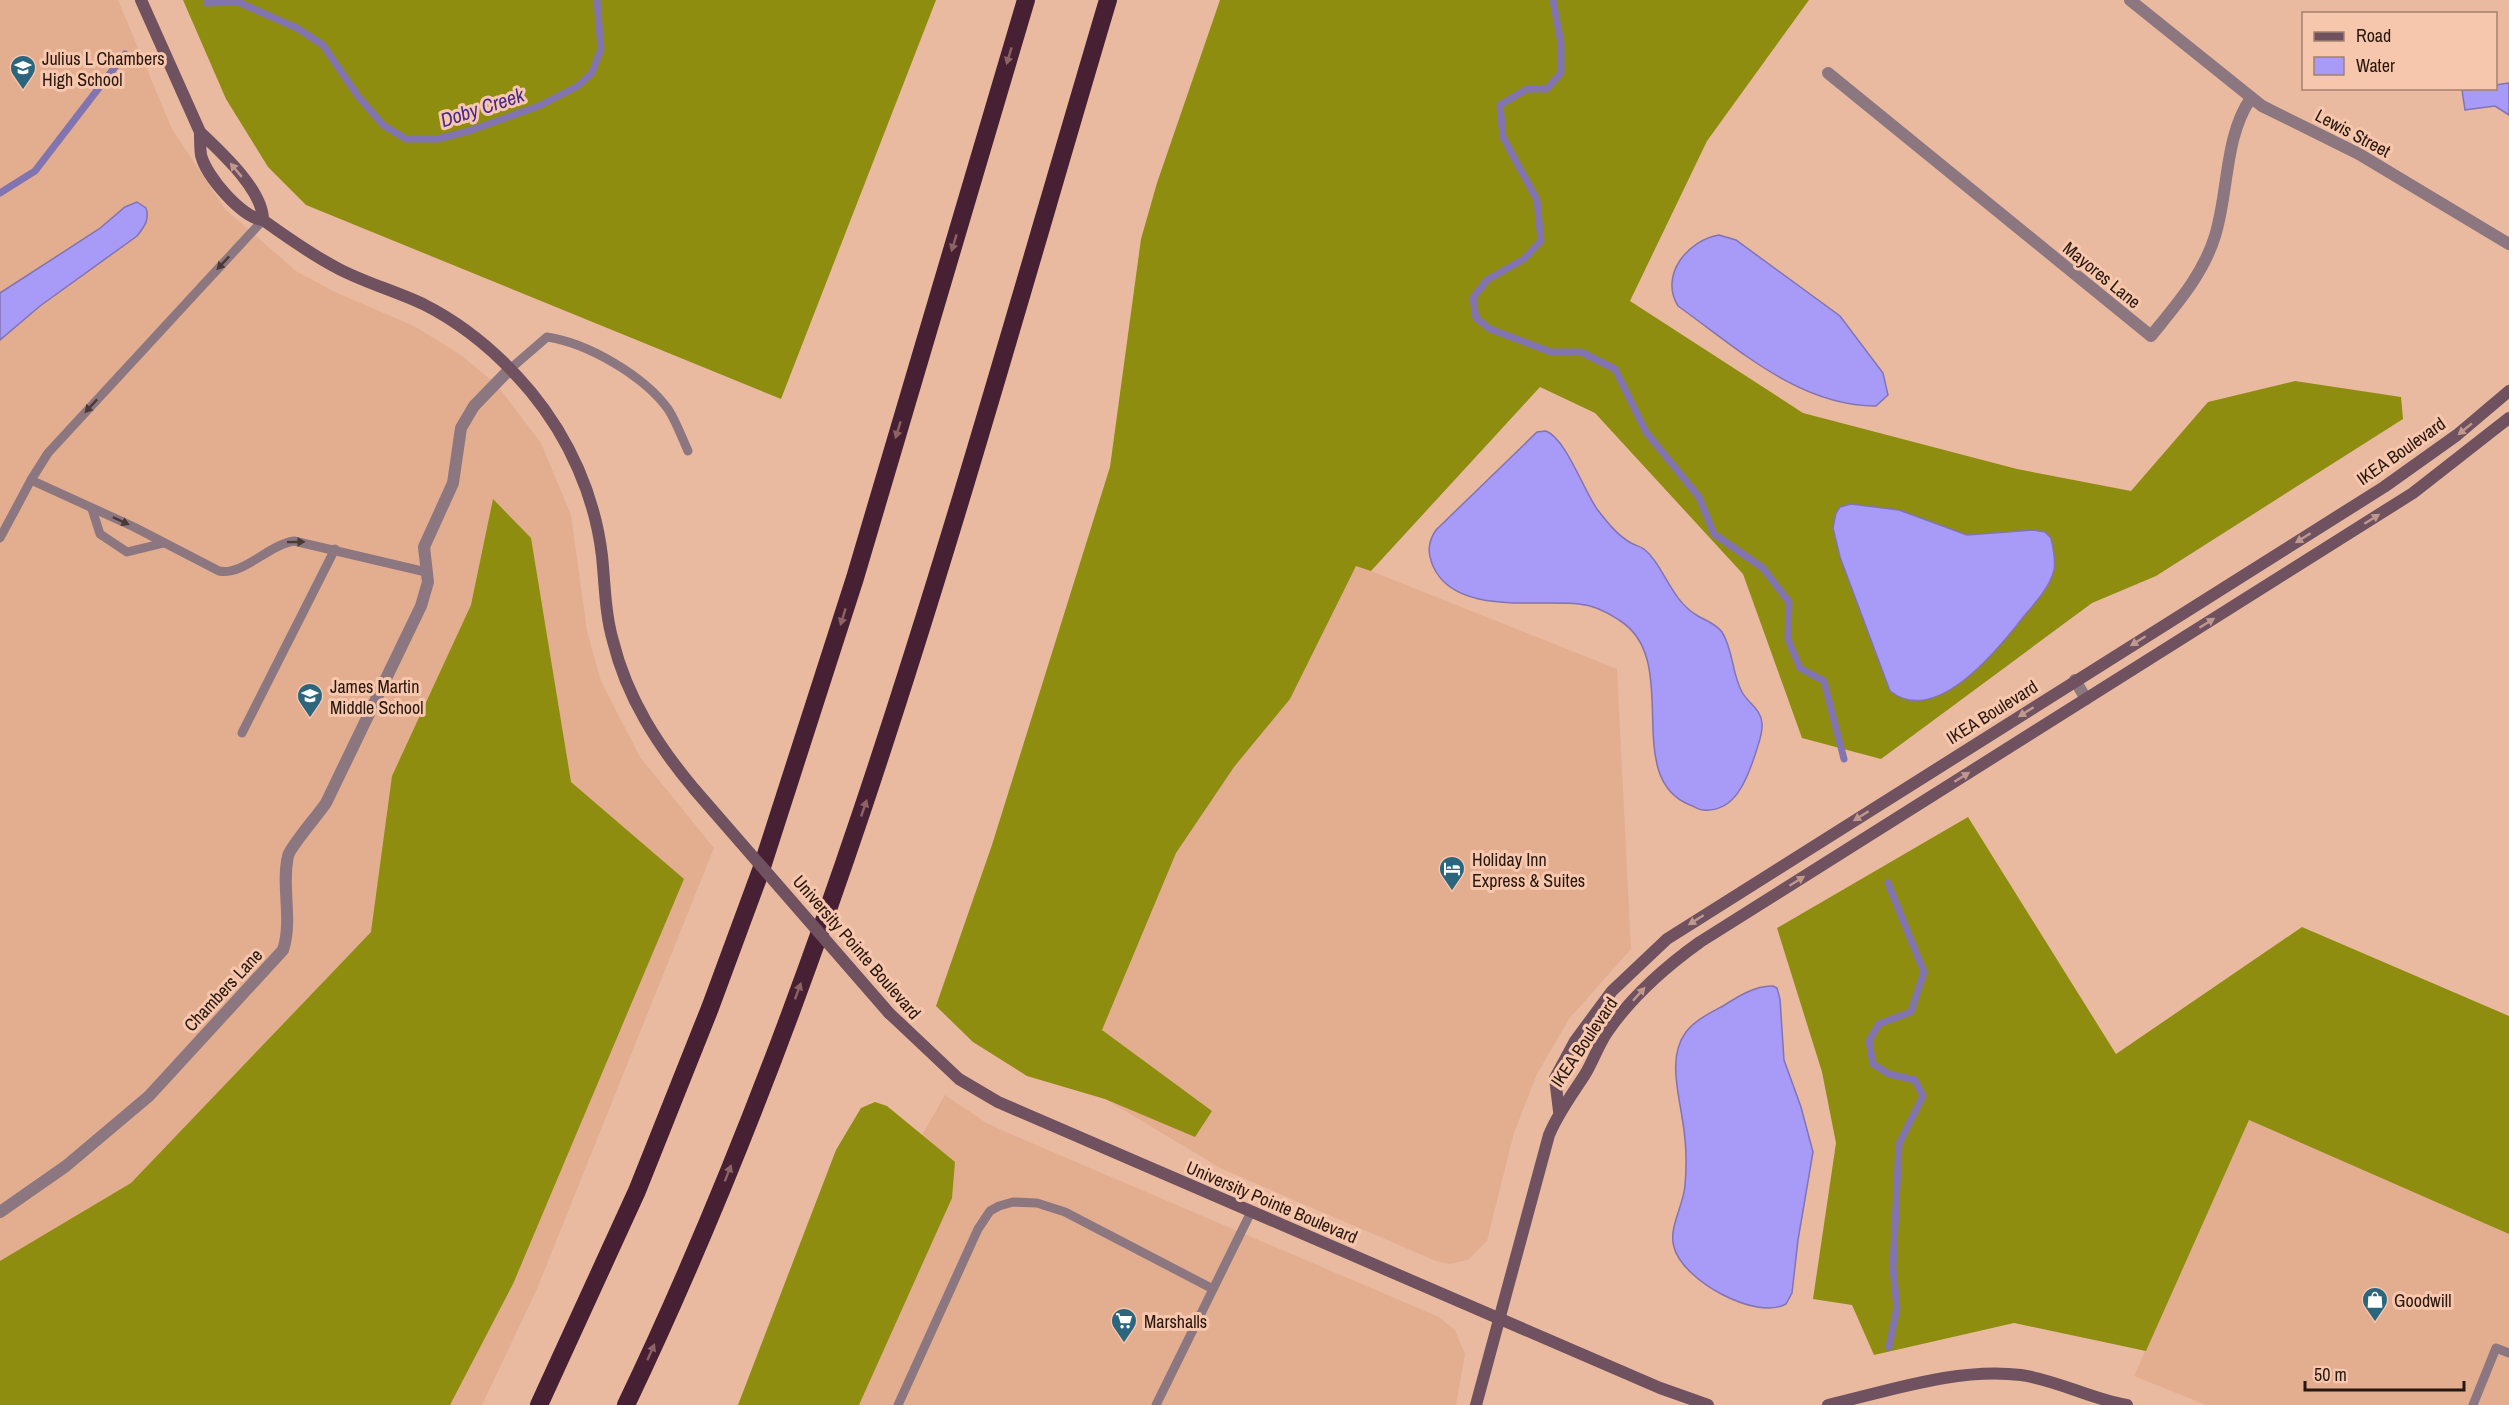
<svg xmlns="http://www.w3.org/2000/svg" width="2509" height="1405" viewBox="0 0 2509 1405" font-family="'Archivo Narrow',sans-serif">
<rect width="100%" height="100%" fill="#eabaa0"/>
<!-- built -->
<g fill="#e3ad90">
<polygon points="0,0 118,0 172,129 225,209 296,271 335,292 414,326 461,355 497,385 541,443 571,515 587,631 601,681 640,757 714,848 537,1289 482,1405 0,1405"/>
<polygon points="1110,467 1617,669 1631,949 1569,1019 1537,1074 1514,1133 1487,1241 1468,1260 1449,1264 1436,1261 1222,1169 1105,1099 1027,1076 973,1042 936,1006 992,845"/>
<polygon points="945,1095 985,1122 1006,1132 1439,1317 1455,1330 1465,1354 1456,1405 784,1405 886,1198"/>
<polygon points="2249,1120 2509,1234 2509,1405 2206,1405 2134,1376"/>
</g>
<!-- forest -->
<g fill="#8e8d0f">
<polygon points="183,0 936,0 781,399 306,205 268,167 226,99"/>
<polygon points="1220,0 1809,0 1707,141 1630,301 1803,413 2017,469 2131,491 2208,402 2295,381 2401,397 2403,419 2156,576 2092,603 1881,759 1802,738 1743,574 1595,413 1540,387 1371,571 1356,566 1290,699 1234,767 1176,853 1102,1030 1212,1111 1195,1137 1105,1099 1027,1076 973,1042 936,1006 992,845 1110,467 1141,239 1157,183"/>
<polygon points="493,499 531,538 571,782 684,879 513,1284 450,1405 0,1405 0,1261 131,1183 371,932 392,776 471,605"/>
<polygon points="1968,817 2116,1054 2302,927 2509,1016 2509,1234 2249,1120 2146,1351 2014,1323 1874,1355 1852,1305 1813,1299 1836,1143 1822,1072 1777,928"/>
<polygon points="875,1102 887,1106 955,1162 952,1198 859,1405 738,1405 836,1150 861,1108"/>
</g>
<!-- water -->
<g fill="#a89af7" stroke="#8273b1" stroke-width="1.5">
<polygon points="2509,83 2509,115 2495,106 2465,110 2462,90 2496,88 2496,85"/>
<path d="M137 202 146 208C150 220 144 227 137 236L40 306 0 340V293L99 229 125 207Z"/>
<path d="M1719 235 1736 240 1840 316 1883 373 1888 395 1876 406C1799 406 1737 348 1678 306 1659 275 1688 240 1719 235Z"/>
<path d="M1546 431C1566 439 1583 489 1597 509 1607 522 1617 535 1631 543 1635 545 1641 547 1644 549 1664 565 1670 600 1698 616 1707 621 1716 624 1722 632 1733 649 1732 674 1742 692 1748 703 1761 709 1762 723 1763 735 1758 744 1755 755 1747 779 1735 813 1703 810 1699 810 1694 806 1690 805 1620 777 1684 660 1619 620 1607 612 1593 605 1579 604 1536 599 1455 616 1433 566 1427 552 1428 542 1436 530L1537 432Z"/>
<path d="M1851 504 1899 510 1967 535 2033 530 2045 532 2051 538C2053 548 2056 559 2054 570 2050 588 2033 605 2021 620 1996 652 1935 727 1890 691L1840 557 1833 528 1836 513 1840 507Z"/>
<path d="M1773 986 1777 988 1780 999 1784 1060 1801 1107 1813 1152 1798 1240 1792 1293 1786 1304C1756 1321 1682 1280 1674 1247 1668 1228 1684 1205 1685 1185 1687 1163 1686 1139 1682 1117 1678 1090 1668 1056 1686 1032 1695 1020 1710 1013 1723 1006 1737 997 1756 985 1773 986Z"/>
</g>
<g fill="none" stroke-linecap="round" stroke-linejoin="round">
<!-- stream -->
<g stroke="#8273b1" stroke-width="7">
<polyline points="1553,0 1561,43 1561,73 1547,89 1527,89 1500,105 1503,137 1537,200 1541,241 1524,259 1487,280 1473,298 1476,318 1490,329 1551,352 1581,352 1615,369 1646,432 1699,497 1714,534 1763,568 1789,602 1788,639 1800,668 1824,681 1844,759"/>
<polyline points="207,3 238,2 297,28 323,45 358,96 383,125 406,139 438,139 469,131 539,106 578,86 592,73 601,49 597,0"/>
<polyline points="0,193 35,171 125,54"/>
<polyline points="1888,883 1924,972 1911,1012 1879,1024 1869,1041 1873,1064 1889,1074 1915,1080 1923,1096 1899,1144 1893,1268 1897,1308 1889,1347"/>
</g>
<!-- lane -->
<g stroke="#8c7780" stroke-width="9">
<path d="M263 220 48 453 31 480 134 527 219 571C243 576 268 545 294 541L426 572"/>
<path d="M510 369 547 337C588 343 644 376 668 409 676 421 682 438 688 451"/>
<polyline points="92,509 100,534 127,552 164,543"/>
<polyline points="0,538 31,480"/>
<polyline points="242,733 335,549"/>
<polyline points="898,1405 978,1229 990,1211 999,1206 1013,1202 1037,1203 1065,1212 1213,1289"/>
<polyline points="1156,1405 1251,1212"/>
<polyline points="2473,1405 2496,1348 2509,1353"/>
</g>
<!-- street -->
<g stroke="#8c7780" stroke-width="12">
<polyline points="2130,0 2262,106 2359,154 2509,244"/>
<path d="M1828 73 2151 336C2176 305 2203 275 2215 236 2229 191 2224 137 2251 98"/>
<polyline points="2075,680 2086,699"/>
<path d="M0 1212 66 1166 149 1096 283 950C293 920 281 887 288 856 290 847 318 815 326 803L421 606 428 582 424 547 453 483 461 428 474 406 510 369"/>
</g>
<!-- secondary -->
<g stroke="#6f515f" stroke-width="12">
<polyline points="141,0 200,132"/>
<path d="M263 220C263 190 221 152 200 132 200 140 200 148 201 155 206 176 242 218 263 220 288 238 312 255 339 269 366 283 395 291 423 304 465 325 501 356 531 392 569 438 595 496 602 556 605 585 605 613 613 641 627 698 658 746 695 790"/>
<polyline points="889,1013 959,1079 998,1102 1660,1388 1708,1405"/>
<polyline points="1559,1111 1555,1078 1575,1041 1612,991 1667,939 2384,487 2457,435 2509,391"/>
<path d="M1476 1405 1549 1135C1558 1113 1571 1096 1584 1076 1593 1062 1598 1045 1608 1031 1633 995 1665 967 1700 942L2413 493 2509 418"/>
<path d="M1828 1405C1889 1391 1958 1367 2021 1375 2058 1380 2090 1399 2127 1405"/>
</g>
<!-- highway -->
<g stroke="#472034" stroke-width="18">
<polyline points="539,1405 637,1191 710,1008 761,870 855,578 1026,0"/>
<path d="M626 1405C840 957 967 474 1108 0"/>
</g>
<!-- secondary-bridge -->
<polyline stroke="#6f515f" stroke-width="12" points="695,790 889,1013"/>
</g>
<!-- one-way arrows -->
<defs><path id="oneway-solid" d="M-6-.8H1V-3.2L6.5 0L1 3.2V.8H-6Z" transform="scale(1.5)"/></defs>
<g fill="#8d6364">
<use href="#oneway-solid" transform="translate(1009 56) rotate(107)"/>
<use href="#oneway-solid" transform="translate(954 243) rotate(107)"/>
<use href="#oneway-solid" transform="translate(898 430) rotate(107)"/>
<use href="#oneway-solid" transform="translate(843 617) rotate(107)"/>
<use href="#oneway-solid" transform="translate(864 808) rotate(-71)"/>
<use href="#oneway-solid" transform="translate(798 991) rotate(-70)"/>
<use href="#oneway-solid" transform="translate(728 1173) rotate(-69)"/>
<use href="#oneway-solid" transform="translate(651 1352) rotate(-66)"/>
</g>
<g fill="#c1988e">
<use href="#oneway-solid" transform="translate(236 170) rotate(-130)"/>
<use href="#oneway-solid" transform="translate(2465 429) rotate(141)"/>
<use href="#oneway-solid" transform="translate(2372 519) rotate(-32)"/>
<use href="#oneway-solid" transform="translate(2303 538) rotate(148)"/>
<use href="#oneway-solid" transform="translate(2207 623) rotate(-32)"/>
<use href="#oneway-solid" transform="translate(2138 641) rotate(148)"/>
<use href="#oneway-solid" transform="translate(2026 712) rotate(148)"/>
<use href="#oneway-solid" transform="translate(1962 777) rotate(-32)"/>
<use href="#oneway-solid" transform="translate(1861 816) rotate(148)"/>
<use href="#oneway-solid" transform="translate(1797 881) rotate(-32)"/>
<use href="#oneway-solid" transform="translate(1696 920) rotate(148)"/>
<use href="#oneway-solid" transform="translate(1639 994) rotate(-48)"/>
</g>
<g fill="#4b3936">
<use href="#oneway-solid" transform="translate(223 263) rotate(133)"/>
<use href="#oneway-solid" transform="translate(91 406) rotate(133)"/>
<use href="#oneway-solid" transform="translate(121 521) rotate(25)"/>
<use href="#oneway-solid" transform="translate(296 542) rotate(-1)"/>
</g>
<!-- icons -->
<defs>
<symbol id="school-pin" viewBox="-11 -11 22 30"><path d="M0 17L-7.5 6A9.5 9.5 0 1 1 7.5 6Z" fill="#2b657e" stroke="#f7c7ad"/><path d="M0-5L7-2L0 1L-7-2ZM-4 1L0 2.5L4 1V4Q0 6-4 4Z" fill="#fff"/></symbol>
<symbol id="hotel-pin" viewBox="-11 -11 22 30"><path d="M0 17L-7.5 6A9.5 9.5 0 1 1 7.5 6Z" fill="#2b657e" stroke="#f7c7ad"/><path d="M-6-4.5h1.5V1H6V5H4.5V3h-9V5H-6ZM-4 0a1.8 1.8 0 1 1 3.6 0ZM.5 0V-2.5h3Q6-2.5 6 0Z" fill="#fff"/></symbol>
<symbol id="shop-pin" viewBox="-11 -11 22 30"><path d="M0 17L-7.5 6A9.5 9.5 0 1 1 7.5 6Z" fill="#2b657e" stroke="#f7c7ad"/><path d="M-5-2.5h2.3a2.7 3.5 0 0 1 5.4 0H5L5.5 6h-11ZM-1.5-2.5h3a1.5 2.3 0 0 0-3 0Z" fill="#fff"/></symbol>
<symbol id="supermarket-pin" viewBox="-11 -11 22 30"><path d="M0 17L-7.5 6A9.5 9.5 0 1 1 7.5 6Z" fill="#2b657e" stroke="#f7c7ad"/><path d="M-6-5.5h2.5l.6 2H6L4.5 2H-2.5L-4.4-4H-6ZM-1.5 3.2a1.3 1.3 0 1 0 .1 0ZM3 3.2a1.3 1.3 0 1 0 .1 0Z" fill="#fff"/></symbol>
</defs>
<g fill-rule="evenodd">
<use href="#school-pin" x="8" y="53" width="30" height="40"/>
<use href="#school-pin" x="295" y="681" width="30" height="40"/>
<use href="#hotel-pin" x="1437" y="854" width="30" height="40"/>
<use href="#shop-pin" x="2360" y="1285" width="30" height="40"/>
<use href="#supermarket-pin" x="1109" y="1306" width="30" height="40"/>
</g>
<g text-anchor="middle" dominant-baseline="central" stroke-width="6" stroke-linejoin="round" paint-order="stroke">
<!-- poi labels -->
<g font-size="18" fill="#28170e" stroke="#f7c7ad" text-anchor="start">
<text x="42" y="58">Julius L Chambers<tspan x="42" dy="21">High School</tspan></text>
<text x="330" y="686">James Martin<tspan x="330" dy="21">Middle School</tspan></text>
<text x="1472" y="859">Holiday Inn<tspan x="1472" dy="21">Express &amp; Suites</tspan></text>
<text x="2394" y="1300">Goodwill</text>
<text x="1144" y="1321">Marshalls</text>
</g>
<!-- street labels -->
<g font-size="18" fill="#28170e" stroke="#f7c7ad">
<text transform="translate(2353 133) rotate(28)">Lewis Street</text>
<text transform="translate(2102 275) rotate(39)">Mayores Lane</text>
<text transform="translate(2401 451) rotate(-35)">IKEA Boulevard</text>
<text transform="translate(1992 712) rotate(-32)">IKEA Boulevard</text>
<text transform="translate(857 947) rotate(49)">University Pointe Boulevard</text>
<text transform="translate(223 990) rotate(-47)">Chambers Lane</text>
<text transform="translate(1584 1042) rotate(-56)">IKEA Boulevard</text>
<text transform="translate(1272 1202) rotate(23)">University Pointe Boulevard</text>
</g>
<!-- water labels -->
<g font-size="20" font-style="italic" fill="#462891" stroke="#f7c7ad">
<text transform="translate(482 107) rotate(-18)">Doby Creek</text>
</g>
</g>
<!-- legend -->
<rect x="2302" y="12" width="195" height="78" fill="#f7c7ad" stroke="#a4816d" stroke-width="1.5"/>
<rect x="2314" y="32" width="30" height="9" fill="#6f515f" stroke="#a4816d" stroke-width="1.5"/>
<text x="2356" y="42" font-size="18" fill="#28170e">Road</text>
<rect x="2314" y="57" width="30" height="18" fill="#a89af7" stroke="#a4816d" stroke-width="1.5"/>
<text x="2356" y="72" font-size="18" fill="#28170e">Water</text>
<!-- scale -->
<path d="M2305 1381v9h159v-9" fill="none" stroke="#28170e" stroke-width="3"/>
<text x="2314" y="1381" font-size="18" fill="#28170e" stroke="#f7c7ad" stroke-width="4.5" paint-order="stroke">50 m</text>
</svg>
